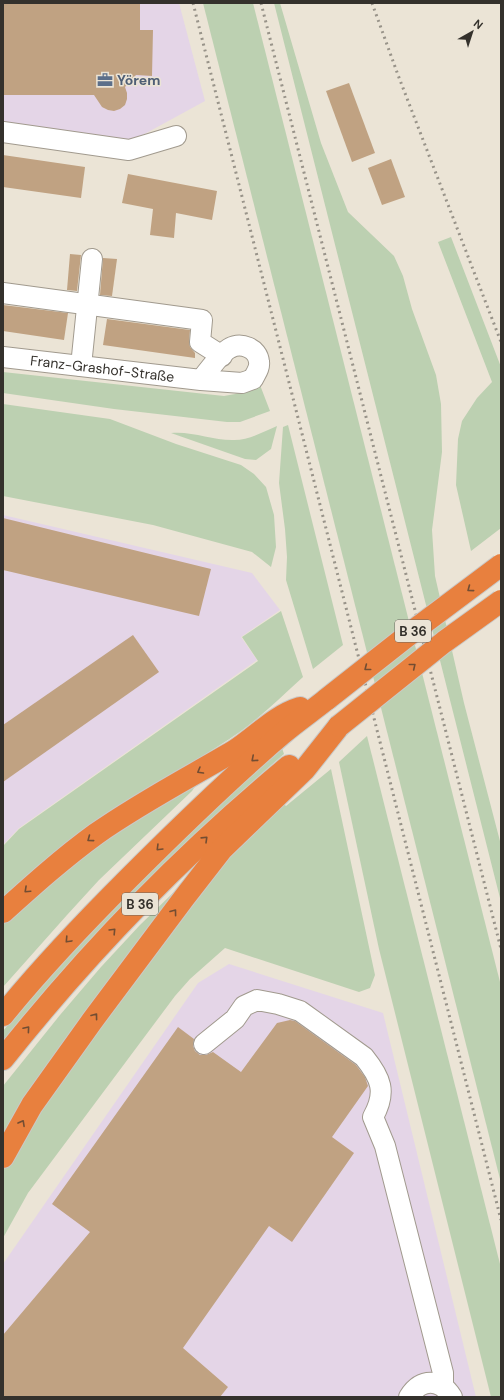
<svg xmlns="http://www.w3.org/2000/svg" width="504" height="1400" viewBox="0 0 504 1400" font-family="'DM Sans',sans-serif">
<rect width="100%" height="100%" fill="#ebe4d6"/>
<!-- commercial -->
<g fill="#e4d5e7">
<polygon points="3,3 179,3 205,101 128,143 3,124"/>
<polygon points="3,515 252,573 280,610 241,637 257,660 19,828 3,845"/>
<polygon points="229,964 383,1013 476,1397 3,1397 3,1264 198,983"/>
</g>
<!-- green -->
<g fill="#bcd0b1">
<polygon points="203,3 253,3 501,986 501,1183"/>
<polygon points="274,3 280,3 321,143 348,212 394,256 403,276 412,309 436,375 441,404 442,452 432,530 435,576 464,703 501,845 501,902"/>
<polygon points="451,237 501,367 501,528 471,551 456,485 458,439 462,421 477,398 492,382 438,242"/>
<polygon points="3,372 224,396 235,394 260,385 270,411 240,422 227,422 114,409 3,393"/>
<polygon points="3,404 110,419 176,444 241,465 254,474 266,487 274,515 276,547 271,567 252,552 153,525 3,496"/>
<polygon points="288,425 343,645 313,669 286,580 287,557 285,529 279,483 283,427"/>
<path d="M277 426 271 449 256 460 245 459 171 433C192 431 212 440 232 440 247 441 263 432 277 426Z"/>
<path d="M281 611 303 677C283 695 263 715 241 731 197 762 149 785 104 815 70 838 32 869 3 898V846L19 829 258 661 242 637Z"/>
<polygon points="367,736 501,1268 501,1397 491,1397 379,949 339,762"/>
<path d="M282 748 284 754C182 842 86 936 3 1042V1031L59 964 185 834Z"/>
<polygon points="331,769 375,975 370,988 359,992 225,948 190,979 175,996 28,1193 3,1238 3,1170 44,1101 233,850 283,803 286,806"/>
<polygon points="196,785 192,791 99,880 67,915 3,987 3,924 12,914 113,832"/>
<polygon points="175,891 178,894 3,1138 3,1086 60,1015 101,967 140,925"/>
</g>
<!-- building -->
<g fill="#c0a282">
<polygon points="3,3 140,3 140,30 153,30 152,76 136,75 125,87 127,93 127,99 125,105 120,109 114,111 108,110 102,107 94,95 3,95"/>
<polygon points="349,83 375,153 352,162 326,91"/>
<polygon points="3,155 85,167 81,198 3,187"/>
<polygon points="391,159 405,197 382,205 368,168"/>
<polygon points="128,174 217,191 212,220 176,213 174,238 150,235 153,209 122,203"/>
<polygon points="70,254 81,255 77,291 67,290"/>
<polygon points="103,258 117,259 112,296 100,295"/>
<polygon points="3,305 68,313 64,340 3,331"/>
<polygon points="107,319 190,330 189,341 190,347 195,353 195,358 103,345"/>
<polygon points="3,518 211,569 199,616 3,570"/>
<polygon points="133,635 159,672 3,782 3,725"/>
<polygon points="290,1020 295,1021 356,1065 365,1077 368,1086 332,1137 354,1153 292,1242 269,1226 183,1348 228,1387 220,1397 3,1397 3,1335 90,1232 52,1204 178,1027 194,1039 193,1046 195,1051 200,1055 206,1055 213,1052 241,1072 277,1023"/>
</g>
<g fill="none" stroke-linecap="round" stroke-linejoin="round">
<defs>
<g id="minor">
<polyline points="3,132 129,150 176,136"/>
<polyline points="3,293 202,320 200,342 222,356"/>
<path id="s1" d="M3 357 201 380 242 383 253 379C256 373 260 368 259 362 258 348 241 342 230 348 223 351 207 372 201 380"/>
<polyline points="81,366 92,259"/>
<path d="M204 1044 235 1019 244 1006 257 1000 278 1004 300 1011 364 1057C381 1078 387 1092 373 1117L385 1146 443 1373V1386"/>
<path d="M409 1397C421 1378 440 1378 452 1397"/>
</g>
<g id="highway">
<path d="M3 912C33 885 63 858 96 834 140 803 188 778 234 751 256 737 274 716 300 708"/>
<path d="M3 1015C42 967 84 923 128 879 178 829 228 780 282 734 296 722 312 711 327 699"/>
<path d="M3 1059C88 952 184 853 289 766"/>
<polyline points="3,1157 32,1105 92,1021 184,898 222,849 305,769 339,726"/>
</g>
</defs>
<!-- minor casing -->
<use href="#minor" stroke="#a19a8e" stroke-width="22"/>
<!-- highway casing -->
<use href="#highway" stroke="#cac9c8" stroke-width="24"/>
<!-- minor -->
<use href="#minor" stroke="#fff" stroke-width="20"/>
<!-- highway -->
<use href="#highway" stroke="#e8803e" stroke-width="22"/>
<!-- rail -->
<g stroke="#989389" stroke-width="3" stroke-dasharray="2 4" stroke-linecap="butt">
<polyline points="193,3 501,1220"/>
<polyline points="261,3 501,949"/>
<polyline points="372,3 398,75 501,342"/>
</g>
<defs>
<g id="highway-bridge">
<polyline points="327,699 421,625 501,565"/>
<polyline points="339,726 444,642 501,601"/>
</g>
</defs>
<!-- highway-bridge casing -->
<use href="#highway-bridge" stroke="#cac9c8" stroke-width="24" stroke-linecap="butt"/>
<!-- highway-bridge -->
<use href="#highway-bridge" stroke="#e8803e" stroke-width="22"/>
</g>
<!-- one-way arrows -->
<defs><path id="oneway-chevron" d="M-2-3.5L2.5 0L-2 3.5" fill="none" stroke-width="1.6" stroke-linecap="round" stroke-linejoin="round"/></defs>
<g stroke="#734d32">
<use href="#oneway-chevron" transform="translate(470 589) rotate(143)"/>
<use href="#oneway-chevron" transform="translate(413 666) rotate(-39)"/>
<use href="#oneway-chevron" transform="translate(367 668) rotate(142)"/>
<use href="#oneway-chevron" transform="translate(254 759) rotate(139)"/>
<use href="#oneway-chevron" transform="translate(200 771) rotate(150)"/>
<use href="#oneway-chevron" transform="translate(90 839) rotate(143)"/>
<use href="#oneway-chevron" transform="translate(205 839) rotate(-44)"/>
<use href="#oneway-chevron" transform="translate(159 848) rotate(135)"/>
<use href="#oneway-chevron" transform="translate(27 890) rotate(137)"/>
<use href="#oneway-chevron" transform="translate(174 912) rotate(-53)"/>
<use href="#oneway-chevron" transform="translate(113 931) rotate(-46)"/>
<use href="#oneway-chevron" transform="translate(68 940) rotate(133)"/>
<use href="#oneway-chevron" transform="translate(95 1016) rotate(-53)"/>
<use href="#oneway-chevron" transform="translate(27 1029) rotate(-50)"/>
<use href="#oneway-chevron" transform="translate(22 1123) rotate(-61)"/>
</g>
<!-- icons -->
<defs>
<symbol id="office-bare" viewBox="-9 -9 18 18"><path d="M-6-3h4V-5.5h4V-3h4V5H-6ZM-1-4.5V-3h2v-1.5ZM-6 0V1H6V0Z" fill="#5c6f8a" stroke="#ebe4d6" stroke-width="2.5" paint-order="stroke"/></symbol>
</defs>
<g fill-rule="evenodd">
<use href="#office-bare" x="94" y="69" width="22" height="22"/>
</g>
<g text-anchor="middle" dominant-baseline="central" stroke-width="3" stroke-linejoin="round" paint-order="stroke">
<!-- shield labels -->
<g fill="#ebe4d6" stroke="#6b675f" stroke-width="1">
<rect x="395" y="620" width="36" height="22" rx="3"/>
<rect x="122" y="893" width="36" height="22" rx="3"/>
</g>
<g font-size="13" font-weight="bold" fill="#34312c">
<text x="413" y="631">B 36</text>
<text x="140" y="904">B 36</text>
</g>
<!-- service labels -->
<g font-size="14" font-weight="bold" fill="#4e5e75" stroke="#ebe4d6" text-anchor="start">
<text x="117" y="80">Yörem</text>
</g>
<!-- street labels -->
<g font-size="14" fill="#34312c" stroke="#ebe4d6">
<text stroke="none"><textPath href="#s1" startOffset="100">Franz-Grashof-Straße</textPath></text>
</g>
</g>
<!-- border -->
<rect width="504" height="1400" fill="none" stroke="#34312c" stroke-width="8"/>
<!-- north arrow -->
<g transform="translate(472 32) rotate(39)" stroke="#ebe4d6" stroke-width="3" paint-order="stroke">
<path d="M0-3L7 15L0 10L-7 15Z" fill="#34312c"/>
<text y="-6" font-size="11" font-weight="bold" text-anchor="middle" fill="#34312c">N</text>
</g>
</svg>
